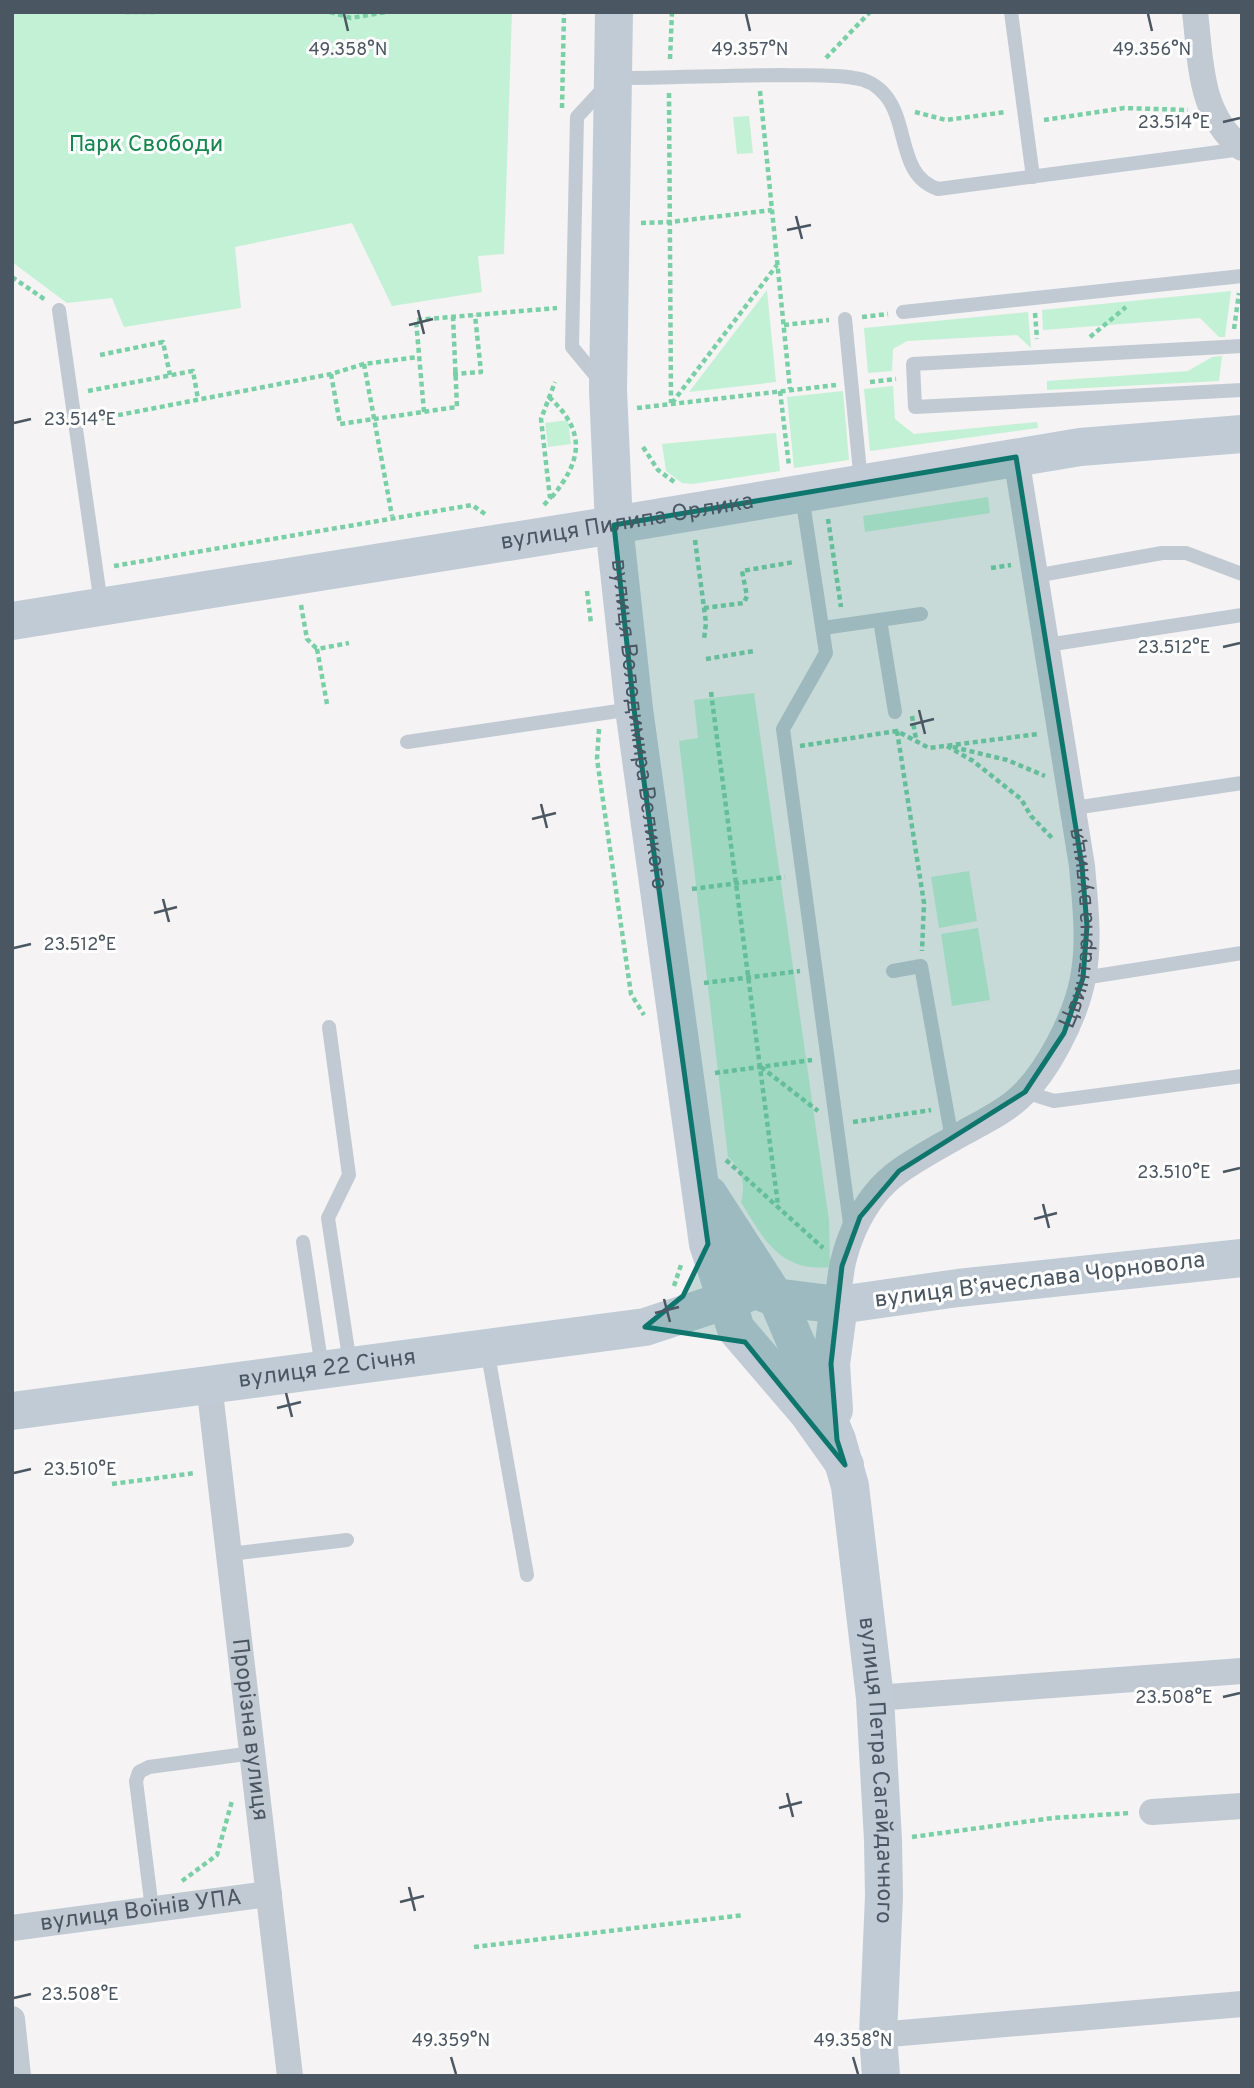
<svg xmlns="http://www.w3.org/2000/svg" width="1254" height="2088" viewBox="0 0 1254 2088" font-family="Overpass,sans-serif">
<rect width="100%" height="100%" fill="#f5f3f3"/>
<!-- green -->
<g fill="#c3f1d5">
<polygon points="12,12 512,12 504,254 478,256 482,292 392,306 352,223 235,247 241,308 124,327 112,298 67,303 12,262"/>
<polygon points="749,116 753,153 737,154 733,117"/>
<polygon points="767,290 776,382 689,392"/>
<polygon points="1231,291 1225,337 1219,337 1200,318 1043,330 1042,310"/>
<polygon points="1028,312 1031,348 1017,335 907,341 893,349 892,371 868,373 864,328"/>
<polygon points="1222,356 1219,381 1047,390 1047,381 1188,371 1212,357"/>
<polygon points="893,386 895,419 914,434 1037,422 1038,428 870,451 864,389"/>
<polygon points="843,391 849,460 794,468 787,397"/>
<polygon points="568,420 571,444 548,447 545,423"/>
<polygon points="776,433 780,471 693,484 682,483 666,471 662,444"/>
<polygon points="988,497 990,513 865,532 863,516"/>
<path d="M754 693 829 1220 830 1267C780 1272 764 1240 741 1202 746 1184 742 1169 728 1157L679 741 698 738 694 700Z"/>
<polygon points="969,871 977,921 939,928 931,877"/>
<polygon points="978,928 990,1000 952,1006 941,934"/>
</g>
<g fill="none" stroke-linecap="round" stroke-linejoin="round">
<!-- path -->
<g stroke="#7ad0a6" stroke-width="4.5" stroke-dasharray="5 3.5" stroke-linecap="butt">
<polyline points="125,12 155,12"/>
<polyline points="330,12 351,18 386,12"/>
<polyline points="826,58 870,12"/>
<polyline points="670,59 672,12"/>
<polyline points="760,91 790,389"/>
<polyline points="669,93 671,403"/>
<polyline points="562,108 564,12"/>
<polyline points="915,112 946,120 1006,112"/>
<polyline points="1044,120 1124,108 1188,110"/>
<polyline points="641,223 670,222 772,210"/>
<polyline points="12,277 47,301"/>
<polyline points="1035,313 1037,339"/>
<polyline points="862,317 888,314"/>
<polyline points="784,325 829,320"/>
<polyline points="1234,329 1239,293"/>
<polyline points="1090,337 1126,307"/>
<polyline points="100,355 163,342 170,375"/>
<polyline points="364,364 392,516"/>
<polyline points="331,374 340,424 457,407 453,317"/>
<polyline points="453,374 481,372 475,315"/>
<polyline points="870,382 896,379"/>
<polyline points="88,391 193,371 198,399"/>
<polyline points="780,391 789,466"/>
<path d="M549 397C587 432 582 461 551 498"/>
<polyline points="672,403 777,265"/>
<polyline points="637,408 836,385"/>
<polyline points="424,412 416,320 557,308"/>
<polyline points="93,420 331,374 364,364 418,357"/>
<polyline points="643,447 658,470 677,484"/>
<polyline points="544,505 550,498 541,419 555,382"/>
<polyline points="828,519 841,607"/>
<polyline points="695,540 706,623 704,639"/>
<polyline points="114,566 472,505 485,514"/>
<polyline points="991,568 1011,565"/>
<polyline points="587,591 591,623"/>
<polyline points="301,605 307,639 317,649"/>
<polyline points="704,608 744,603 747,596 742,571 794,562"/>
<polyline points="706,659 754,651"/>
<polyline points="711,692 778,1205"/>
<polyline points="327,704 317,649 349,643"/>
<polyline points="912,716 916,739"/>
<polyline points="599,729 597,759 631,994 644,1015"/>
<polyline points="897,731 924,903 922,951"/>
<polyline points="800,746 897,731 929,748 1038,734"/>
<polyline points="947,746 973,761 1021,799 1031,816 1052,838"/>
<polyline points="953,747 1007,760 1045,776"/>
<polyline points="692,889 785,877"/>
<polyline points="704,983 800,971"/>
<polyline points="761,1067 818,1111"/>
<polyline points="715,1073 812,1060"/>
<polyline points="853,1122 931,1110"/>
<polyline points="726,1160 823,1248"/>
<polyline points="674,1286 681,1265"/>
<polyline points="112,1484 195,1473"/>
<polyline points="912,1837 1053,1818 1130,1813"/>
<polyline points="182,1881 217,1855 232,1801"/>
<polyline points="474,1947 744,1915"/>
</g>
<!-- lane -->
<g stroke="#c1cad2" stroke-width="14">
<polyline points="1011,12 1033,177"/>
<polyline points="59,310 101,604"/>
<polyline points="903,312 1242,276"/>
<polyline points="845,319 861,482"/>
<polyline points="1242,346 913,364 915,407 1242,390"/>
<path d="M601 382 572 347 577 117 613 78C670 78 727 75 784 75 807 76 831 74 854 78 866 79 878 86 886 96 909 125 898 176 938 189L1242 149"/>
<polyline points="802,496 826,653 783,729 851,1231"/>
<polyline points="1035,576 1162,553 1186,553 1242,574"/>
<polyline points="880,620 895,712"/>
<polyline points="823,628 921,614"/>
<polyline points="1047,645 1242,615"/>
<polyline points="407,742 632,709"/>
<polyline points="1074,808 1242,783"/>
<polyline points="893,971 921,966 952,1139"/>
<polyline points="1083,978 1242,953"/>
<polyline points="329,1027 349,1175 328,1218 350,1364"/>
<polyline points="1025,1092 1054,1101 1242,1076"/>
<polyline points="303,1242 322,1368"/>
<polyline points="487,1349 527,1575"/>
<polyline points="230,1554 347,1540"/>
<polyline points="152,1909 136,1781 139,1772 149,1767 253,1753"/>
</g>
<!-- street -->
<g stroke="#c1cad2" stroke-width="26">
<path d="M1195 12C1201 62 1199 115 1242 148"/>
<path id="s1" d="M839 1305C837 1256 860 1198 901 1170 921 1156 944 1144 965 1132 983 1122 1004 1112 1019 1098 1048 1072 1076 1016 1083 978 1090 941 1085 903 1082 866L1016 457"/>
<path id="s2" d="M209 1384 290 2076"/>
<polyline points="875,1698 1242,1671"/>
<polyline points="1152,1812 1242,1806"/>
<path id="s3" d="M12 1928 269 1894"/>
<polyline points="12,2019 18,2076"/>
<polyline points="878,2035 1242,2004"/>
</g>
<!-- secondary -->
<g stroke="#c1cbd6" stroke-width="38">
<path id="s4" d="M614 12 608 390 614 525 634 709 708 1244 736 1329 808 1413 845 1465"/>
<path id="s5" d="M12 621 614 525 1080 447 1242 434"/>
<path id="s6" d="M709 1195 780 1305 837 1440 850 1486 875 1698 883 1840 884 1896 878 2035 881 2076"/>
<polyline points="758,1291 774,1297 839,1305 958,1288 1242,1258"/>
<polyline points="834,1410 831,1364 839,1305"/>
<path id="s7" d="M12 1411 645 1327 745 1294"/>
</g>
</g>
<!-- marked area -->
<path fill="#0f766e" fill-opacity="0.2" stroke="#0f766e" stroke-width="5" stroke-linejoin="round" d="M1016 457 1082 866 1087 926 1083 978 1064 1033 1025 1092 899 1171 860 1217 842 1266 831 1364 837 1440 845 1465 745 1342 645 1327 683 1296 708 1244 634 709 614 525Z"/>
<!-- ticks -->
<path fill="none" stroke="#4a5661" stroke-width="2.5" d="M344 14 348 31M746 14 750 31M1148 14 1152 31M1223 122 1240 118M796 216 802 239M787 230 811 225M418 310 424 334M409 325 433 319M14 423 31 419M1223 647 1240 643M919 710 925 734M910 725 934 719M541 804 547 828M532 819 556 813M163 899 169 922M154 913 177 907M14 948 31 944M1223 1172 1240 1168M1043 1204 1049 1228M1034 1219 1057 1213M664 1299 670 1322M655 1313 679 1307M286 1393 292 1417M277 1408 301 1402M14 1473 31 1469M1223 1697 1240 1693M787 1793 793 1817M779 1808 802 1802M409 1887 415 1911M400 1902 424 1896M14 1998 31 1994M451 2057 456 2074M853 2057 858 2074"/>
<g text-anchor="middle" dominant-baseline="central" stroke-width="6" stroke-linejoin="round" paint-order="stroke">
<!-- park labels -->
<g font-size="23" fill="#17864f" stroke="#fff">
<text x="146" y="145">Парк Свободи</text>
</g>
<!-- street labels -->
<g font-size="23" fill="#4a5661" stroke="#fff">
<text stroke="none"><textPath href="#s5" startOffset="623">вулиця Пилипа Орлика</textPath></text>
<text stroke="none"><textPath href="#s4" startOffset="714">вулиця Володимира Великого</textPath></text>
<text stroke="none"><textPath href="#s1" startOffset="480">Цвинтарна вулиця</textPath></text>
<text transform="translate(1040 1281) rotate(-7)">вулиця Вʼячеслава Чорновола</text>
<text stroke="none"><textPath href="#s7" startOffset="318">вулиця 22 Січня</textPath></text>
<text stroke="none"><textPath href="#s2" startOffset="348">Прорізна вулиця</textPath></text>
<text stroke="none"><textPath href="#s6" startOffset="611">вулиця Петра Сагайдачного</textPath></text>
<text stroke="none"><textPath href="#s3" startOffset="130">вулиця Воїнів УПА</textPath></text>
</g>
</g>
<g font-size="18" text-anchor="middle" fill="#4a5661" stroke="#fff" stroke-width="6" stroke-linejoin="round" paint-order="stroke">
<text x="348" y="55">49.358°N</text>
<text x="750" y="55">49.357°N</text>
<text x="1152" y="55">49.356°N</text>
<text x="1174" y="128">23.514°E</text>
<text x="80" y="425">23.514°E</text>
<text x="1174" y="653">23.512°E</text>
<text x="80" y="950">23.512°E</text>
<text x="1174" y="1178">23.510°E</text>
<text x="80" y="1475">23.510°E</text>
<text x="1174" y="1703">23.508°E</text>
<text x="80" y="2000">23.508°E</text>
<text x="451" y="2046">49.359°N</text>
<text x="853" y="2046">49.358°N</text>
</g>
<!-- border -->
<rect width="1254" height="2088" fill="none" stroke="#4a5661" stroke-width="28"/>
</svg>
